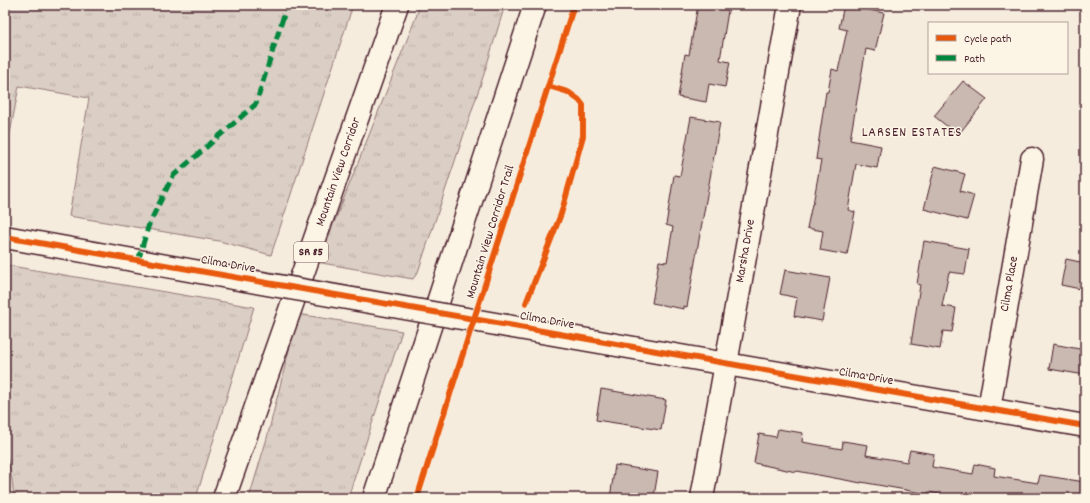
<svg xmlns="http://www.w3.org/2000/svg" width="1090" height="503" viewBox="0 0 1090 503" font-family="Dekko,sans-serif">
<defs>
<pattern id="grass-tufts" width="24" height="20" patternUnits="userSpaceOnUse"><rect width="24" height="20" fill="#dbcec4"/><path d="M3 7l-1-3M5 7V3M7 7l1-3M15 17l-1-3M17 17v-4M19 17l1-3" fill="none" stroke="#bdb0a9"/></pattern>
</defs>
<rect width="100%" height="100%" fill="#f5ecde"/>
<filter id="ink" filterUnits="userSpaceOnUse"><feTurbulence type="fractalNoise" baseFrequency=".025" numOctaves="2"/><feDisplacementMap in="SourceGraphic" scale="8" xChannelSelector="R" yChannelSelector="G"/><feConvolveMatrix kernelMatrix="1 2 1 2 8 2 1 2 1" color-interpolation-filters="sRGB"/></filter>
<g filter="url(#ink)">
<!-- grass -->
<g fill="url(#grass-tufts)" stroke="#927678">
<polygon points="5,5 353,5 271,255 219,241 69,216 89,98 19,86 5,160"/>
<polygon points="420,5 505,5 484,74 418,272 413,279 316,262 336,218 416,17"/>
<polygon points="5,265 254,307 196,498 14,498 12,480 5,447"/>
<polygon points="298,314 402,331 348,498 249,498 267,438"/>
</g>
<!-- building -->
<g fill="#cab9b1" stroke="#4a1f2b">
<polygon points="698,5 729,5 720,60 730,62 725,87 709,84 706,102 678,97 685,54 689,55"/>
<polygon points="844,5 884,13 875,51 866,49 850,140 881,146 877,168 856,164 848,210 855,212 847,255 820,250 823,231 807,228 812,204 813,204 821,160 816,159 826,92 828,92 832,69 838,71 847,30 839,28"/>
<polygon points="963,81 987,99 958,135 934,116"/>
<polygon points="691,117 720,122 687,307 684,306 684,309 652,303 659,261 667,262 673,227 666,225 674,175 680,176"/>
<polygon points="935,166 965,174 960,191 974,195 967,220 924,209"/>
<polygon points="924,241 969,249 965,274 949,272 942,306 956,308 952,332 943,331 940,349 911,344 920,285 917,284"/>
<polygon points="1066,259 1085,263 1085,290 1061,285"/>
<polygon points="785,270 830,278 822,321 794,316 797,298 780,294"/>
<polygon points="1053,344 1085,350 1085,375 1049,369"/>
<polygon points="601,389 666,400 661,430 596,420"/>
<polygon points="778,429 803,433 802,442 842,449 843,441 868,445 866,455 907,462 910,450 934,454 932,467 973,474 975,464 995,468 994,476 1038,483 1040,475 1085,482 1085,498 960,498 928,492 928,494 861,482 861,483 797,471 796,472 754,463 759,434 776,437"/>
<polygon points="615,465 658,472 654,496 639,493 638,498 610,498"/>
</g>
<g fill="none" stroke-linecap="round" stroke-linejoin="round">
<defs>
<g id="minor">
<polyline points="5,237 233,278"/>
<polyline points="507,326 1085,426"/>
<polyline points="989,409 1032,159"/>
<polyline points="702,498 790,5"/>
</g>
<g id="trunk">
<polyline points="224,498 397,5"/>
<polyline points="374,498 535,5"/>
</g>
</defs>
<!-- minor casing -->
<use href="#minor" stroke="#4a1f2b" stroke-width="25"/>
<!-- trunk casing -->
<use href="#trunk" stroke="#4a1f2b" stroke-width="25"/>
<!-- minor -->
<use href="#minor" stroke="#fcf5e5" stroke-width="22"/>
<!-- trunk -->
<use href="#trunk" stroke="#fcf5e5" stroke-width="22"/>
<defs>
<polyline id="minor-bridge" points="233,278 507,326"/>
</defs>
<!-- minor-bridge casing -->
<use href="#minor-bridge" stroke="#4a1f2b" stroke-width="25" stroke-linecap="butt"/>
<!-- minor-bridge -->
<use href="#minor-bridge" stroke="#fcf5e5" stroke-width="22"/>
<!-- quiet -->
<polyline stroke="#00873e" stroke-width="5" stroke-dasharray="10 5" stroke-linecap="butt" points="138,261 149,224 173,176 256,104 287,5"/>
<defs>
<g id="cycleway">
<polyline points="5,237 1085,426"/>
<polyline points="526,303 561,214 583,136 583,105 579,100 568,92 548,86"/>
<polyline points="417,498 574,5"/>
</g>
</defs>
<!-- cycleway casing -->
<use href="#cycleway" stroke="#fcf5e5" stroke-width="8"/>
<!-- cycleway -->
<use href="#cycleway" stroke="#e8590c" stroke-width="6"/>
</g>
</g>
<g text-anchor="middle" dominant-baseline="central" stroke-width="3" stroke-linejoin="round" paint-order="stroke">
<!-- shield labels -->
<rect fill="#fcf5e5" stroke="#7f5f63" stroke-width="1" x="294" y="242" width="34" height="20" rx="3"/>
<g font-size="12" font-weight="bold" fill="#4a1f2b">
<text x="311" y="252">SR 85</text>
</g>
<!-- street labels -->
<g font-size="13" fill="#4a1f2b" stroke="#fcf5e5">
<text transform="translate(339 172) rotate(-71)">Mountain View Corridor</text>
<text transform="translate(491 232) rotate(-73)">Mountain View Corridor Trail</text>
<text transform="translate(746 251) rotate(-80)">Marsha Drive</text>
<text transform="translate(228 265) rotate(10)">Cilma Drive</text>
<text transform="translate(1010 284) rotate(-80)">Cilma Place</text>
<text transform="translate(547 321) rotate(10)">Cilma Drive</text>
<text transform="translate(866 377) rotate(10)">Cilma Drive</text>
</g>
<!-- neighbourhood labels -->
<g font-size="14" letter-spacing="1" fill="#4a1f2b" stroke="#fcf5e5">
<text x="912" y="133">LARSEN ESTATES</text>
</g>
</g>
<!-- margin -->
<rect width="1090" height="503" fill="none" stroke="#fcf5e5" stroke-width="20"/>
<rect x="10" y="10" width="1070" height="483" fill="none" stroke="#4a1f2b" stroke-width="1.5" filter="url(#ink)"/>
<!-- legend -->
<rect x="928" y="22" width="140" height="52" fill="#fcf5e5" stroke="#b59f9b"/>
<rect x="936" y="35" width="20" height="6" fill="#e8590c" stroke="#b59f9b"/>
<text x="964" y="42" font-size="12" fill="#4a1f2b">Cycle path</text>
<rect x="936" y="55" width="20" height="6" fill="#00873e" stroke="#b59f9b"/>
<text x="964" y="62" font-size="12" fill="#4a1f2b">Path</text>
</svg>
